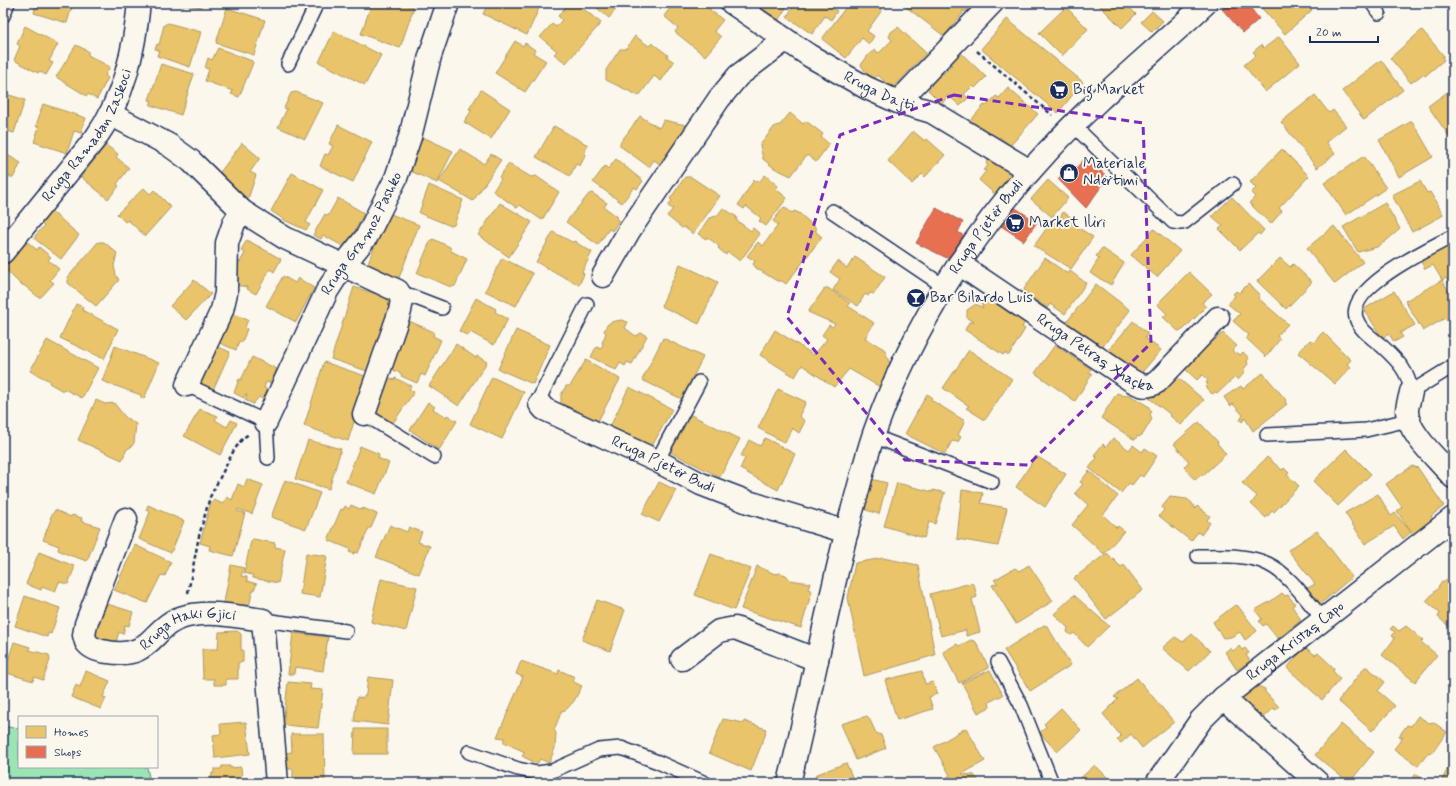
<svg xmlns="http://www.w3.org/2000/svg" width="1456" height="786" viewBox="0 0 1456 786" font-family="Mynerve,sans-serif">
<rect width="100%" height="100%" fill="#fbf7ec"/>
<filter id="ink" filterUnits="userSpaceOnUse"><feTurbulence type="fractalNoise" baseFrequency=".025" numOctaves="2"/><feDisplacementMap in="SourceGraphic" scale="8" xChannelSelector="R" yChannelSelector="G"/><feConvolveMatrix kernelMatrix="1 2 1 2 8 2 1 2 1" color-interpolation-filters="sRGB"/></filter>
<g filter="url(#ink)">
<!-- green -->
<polygon fill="#9ce4b3" stroke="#5c8a88" points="3,726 19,729 19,767 147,767 150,783 3,783"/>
<!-- homes -->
<g fill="#e9c46a" stroke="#ab9766">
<polygon points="36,3 73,3 67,23 34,13"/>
<polygon points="166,3 201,3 201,7"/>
<polygon points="372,3 402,3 414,7 400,48 361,34"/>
<polygon points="488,3 537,3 536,5 540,6 527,35 483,14"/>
<polygon points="569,3 576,3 601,23 566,63 554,54 557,51 540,37 552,24 556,27 562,20 558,16"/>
<polygon points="591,3 621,3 609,18"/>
<polygon points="674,3 707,3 710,7 710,10 723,20 714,31 721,37 705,56 675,32 678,28 664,16"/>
<polygon points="744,3 789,3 776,24"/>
<polygon points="795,3 834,3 831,7 837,11 831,20 825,16 812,34 787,17"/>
<polygon points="849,3 873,3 882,10 867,31 874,36 869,44 862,38 846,58 822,39"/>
<polygon points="901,3 972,3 965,12 963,10 963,13 944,36"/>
<polygon points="1097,3 1133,3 1130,8 1136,14 1122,28"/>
<polygon points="1257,3 1305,3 1312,10 1285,34"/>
<polygon points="1066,7 1088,29 1062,56 1039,33"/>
<polygon points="227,8 265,20 254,55 216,43"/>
<polygon points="1152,11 1163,21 1152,32 1141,22"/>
<polygon points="1007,19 1083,82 1058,113 981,49"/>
<polygon points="168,23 201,32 190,67 157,56 159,50 155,49 157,44 159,45 164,25"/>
<polygon points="25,26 58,44 49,61 53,63 46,75 39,71 38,73 14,60 20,46 17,44"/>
<polygon points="898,27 926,53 892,89 878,75 874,79 867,74 861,65 869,54 875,50 879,53 892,40 889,37 891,32"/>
<polygon points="1422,30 1444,56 1442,57 1444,60 1425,76 1423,74 1411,83 1390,58"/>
<polygon points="334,31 381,55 365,85 319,62"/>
<polygon points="635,36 649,46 652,43 668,55 667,57 674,62 661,81 654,76 639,96 606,80 606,70 620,49 626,49"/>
<polygon points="1279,37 1300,63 1265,92 1244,65 1256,55 1253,52 1261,45 1264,48"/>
<polygon points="515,41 523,46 525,43 535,50 533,53 546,61 525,92 495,73"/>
<polygon points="76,45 88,51 88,55 110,67 105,75 108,78 97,99 88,94 87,96 56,77"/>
<polygon points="218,48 252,61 253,63 239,97 231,94 233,91 205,81 209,69 205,68 208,58 212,60"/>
<polygon points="960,52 986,77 975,88 973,86 964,94 968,98 960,106 948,95 942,104 928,90 932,85 929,82 940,71 943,74 952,65 949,62"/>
<polygon points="1381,60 1403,90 1364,120 1342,91"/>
<polygon points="161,64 194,74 181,115 150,105 152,101 149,100"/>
<polygon points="1008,88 1038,114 1010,146 1000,137 996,142 981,128 979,131 971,125 970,121 984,105 986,106 996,96 999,98"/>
<polygon points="1453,88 1453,142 1428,106"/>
<polygon points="481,90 510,109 491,139 464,122 472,110 469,109"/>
<polygon points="296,92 323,103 305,139 278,127 287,109 284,108 291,93"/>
<polygon points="3,93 25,100 14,133 3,130"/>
<polygon points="1315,95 1329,113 1333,110 1346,126 1326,142 1335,154 1317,168 1281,122"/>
<polygon points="43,104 86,118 81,133 74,131 67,153 34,142 39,127 36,126"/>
<polygon points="790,113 803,124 806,121 823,134 821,137 829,144 816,162 807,155 791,176 774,168 763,159 760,145 775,126 780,125"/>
<polygon points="640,116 659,128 664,120 694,127 665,168 654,160 649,167 620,146 620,143"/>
<polygon points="1412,121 1433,157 1399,177 1379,140"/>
<polygon points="338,125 372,142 353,182 320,166 325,154 328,155 333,146 329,144"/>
<polygon points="554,126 588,145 584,153 586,154 580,166 576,164 570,176 536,157"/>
<polygon points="913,131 925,141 927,139 945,155 925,177 922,174 912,184 888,161"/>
<polygon points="423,137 453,151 437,183 406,169"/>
<polygon points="242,143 260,158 250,172 256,175 246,205 215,179"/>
<polygon points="106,145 118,154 116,157 129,168 117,184 119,186 108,199 81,177"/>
<polygon points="3,149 5,150 4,153 21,163 13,178 9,176 3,188"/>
<polygon points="460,149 484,164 491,154 501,160 473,201 439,181"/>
<polygon points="1282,149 1309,176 1279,208 1282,211 1271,224 1249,203 1255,197 1251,193 1256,188 1250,182"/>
<polygon points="1364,156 1386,188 1346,215 1324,183"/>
<polygon points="989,158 1011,172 1012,175 1009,178 1011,180 997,196 979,180 986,171 983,170 988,166 986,163"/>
<polygon points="616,159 643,181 637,189 634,187 622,203 593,182 605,166 608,169"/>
<polygon points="509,164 531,177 536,176 559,192 542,220 520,205 517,208 493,191 501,179 499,177"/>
<polygon points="292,173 323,190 306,222 310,225 306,230 286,221 271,211"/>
<polygon points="765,175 778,186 776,189 787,198 766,226 759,221 761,218 746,206 744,209 738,205 754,180 759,182"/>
<polygon points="685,177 691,177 720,196 693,234 684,227 682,228 667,216 673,209 668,206 672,201 670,199"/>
<polygon points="1048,180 1068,198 1052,217 1031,199"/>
<polygon points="1420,181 1427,193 1430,192 1443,214 1442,216 1412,232 1392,195"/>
<polygon points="429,185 463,200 454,225 451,226 419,213"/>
<polygon points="144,188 150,194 154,190 171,207 145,236 128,220 125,222 117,214"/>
<polygon points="592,193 607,203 604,207 618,217 616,219 619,221 612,231 609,229 598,245 566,222 589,194"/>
<polygon points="1232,197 1264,230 1260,235 1258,233 1240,250 1219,229 1223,226 1212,216"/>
<polygon points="338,198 364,213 346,248 323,235 321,239 313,235 325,214 328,216"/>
<polygon points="500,203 532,222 509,257 478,235"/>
<polygon points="1385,203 1400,229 1386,241 1377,247 1358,252 1343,227"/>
<polygon points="784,207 792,213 794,211 799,213 816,228 816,232 822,237 786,284 782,281 777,281 756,268 753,264 755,261 747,256 758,242 763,246 778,225 773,221"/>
<polygon points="723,208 737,217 736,220 751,231 753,228 760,234 740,261 728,252 726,255 718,248 719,246 707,237 706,239 698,234 709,218 717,216"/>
<polygon points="49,209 79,235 61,259 35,239 35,236 44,226 38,220"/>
<polygon points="1063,212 1074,219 1071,223 1093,237 1071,269 1034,246 1046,229 1044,227 1049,220 1057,223"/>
<polygon points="388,213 419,225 397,283 365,270"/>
<polygon points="1334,226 1363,262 1335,284 1307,248"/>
<polygon points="1154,229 1180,251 1157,277 1131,255"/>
<polygon points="553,232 572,242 576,241 578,244 592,252 582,272 584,274 579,285 536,262"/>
<polygon points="24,239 37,250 39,247 51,257 48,260 59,269 50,280 54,283 41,297 38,297 25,286 20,284 3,267 3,263"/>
<polygon points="433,239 450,247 451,251 467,259 455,286 451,287 417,273 429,244"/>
<polygon points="247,240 281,259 274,272 270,269 256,294 247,289 248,287 235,285 237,261 240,262 245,253 241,250"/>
<polygon points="98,242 104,242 117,253 114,266 116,275 119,280 96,306 68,283 68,277"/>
<polygon points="1451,244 1453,247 1453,291 1446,278 1442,280 1433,265 1425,269 1420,260"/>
<polygon points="1102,248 1124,263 1111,285 1090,273 1099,258 1096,256"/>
<polygon points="855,257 885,277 874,294 870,293 868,296 865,294 858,306 833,290 840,279 830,272 838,261 847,268"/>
<polygon points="502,258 532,273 532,275 516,306 485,291"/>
<polygon points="1045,258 1068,274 1070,271 1086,283 1065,314 1050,304 1047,308 1025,292 1024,289"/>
<polygon points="1280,258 1290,267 1293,264 1312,282 1286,309 1257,281"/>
<polygon points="680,264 718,282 699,324 661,306"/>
<polygon points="1189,272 1212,294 1202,303 1206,307 1183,330 1178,331 1163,317 1167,314 1157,304"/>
<polygon points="283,276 295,283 298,278 314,288 296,322 266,306"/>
<polygon points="194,280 211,294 186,320 170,306"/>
<polygon points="1442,280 1453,298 1452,317 1447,321 1445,318 1423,331 1405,301"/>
<polygon points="1096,284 1130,310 1101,349 1066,323"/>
<polygon points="1248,284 1260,295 1258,298 1288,324 1277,336 1280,339 1266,357 1246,338 1249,335 1233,321 1240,314 1228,304 1235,296 1233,294 1236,291 1239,293"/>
<polygon points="354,287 392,299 367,371 331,359"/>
<polygon points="825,288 828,288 850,303 848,306 874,323 865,338 884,349 890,364 880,387 849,369 834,387 802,365 795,377 760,355 775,330 814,355 827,339 822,335 829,325 832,327 835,324 808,312"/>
<polygon points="1394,291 1415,325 1400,333 1403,337 1394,342 1389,334 1382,338 1364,309"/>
<polygon points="989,294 995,298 993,301 1025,322 1022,327 1025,329 1009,355 1005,353 1003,355 965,330 969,322 974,322 967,318 967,310 976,304 983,308 981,303"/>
<polygon points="476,298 496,309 495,312 508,319 494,345 470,332 468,336 459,331"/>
<polygon points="76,304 83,307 82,310 118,329 104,359 60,338"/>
<polygon points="228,312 248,320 245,327 247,329 242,342 239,341 236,350 215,341"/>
<polygon points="621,320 628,322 625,328 633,334 636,336 641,333 647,336 632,364 627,362 625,366 620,363 616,370 591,357 595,349 597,347 601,349 603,344 602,343 606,333 604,331 607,325 611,322"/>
<polygon points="409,321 434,332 433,336 441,340 425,376 421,374 417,383 401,376 402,374 387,367 401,333 404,334"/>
<polygon points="1133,321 1148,334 1145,338 1161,350 1137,378 1108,351"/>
<polygon points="516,330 550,345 533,384 498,369"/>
<polygon points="1323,332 1351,360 1347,364 1351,367 1335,384 1298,353 1310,340 1313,343"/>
<polygon points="1223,333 1237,346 1232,350 1235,354 1237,352 1240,355 1243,352 1249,358 1247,361 1248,364 1243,370 1245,372 1238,380 1235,377 1218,393 1215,392 1212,394 1205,387 1208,384 1206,383 1208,380 1202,375 1197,380 1184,368 1205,346 1208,346"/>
<polygon points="663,338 703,357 682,399 642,380"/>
<polygon points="47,340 98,368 82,398 64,389 63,391 49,383 50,381 30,371"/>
<polygon points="456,344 476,358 477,356 487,362 459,406 429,386"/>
<polygon points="214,345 230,352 212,392 198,381"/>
<polygon points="1055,345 1091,369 1089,372 1092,374 1075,401 1035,373"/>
<polygon points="115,346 159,363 144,399 141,398 141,395 102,381"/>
<polygon points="969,350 1012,379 985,420 966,408 969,406 943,388"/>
<polygon points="252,357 277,369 270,383 266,382 264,388 268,390 264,400 259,397 253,404 245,400 247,396 246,394 244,398 234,393 239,379 241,380"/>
<polygon points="586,360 620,379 596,425 565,409 561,403 561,395 566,386 570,386"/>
<polygon points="324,362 368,377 348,441 304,426"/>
<polygon points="1263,373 1286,400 1285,402 1287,404 1253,431 1245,418 1242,422 1240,420 1243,415 1233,404 1230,406 1224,397 1241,386 1243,389"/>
<polygon points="384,375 394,380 395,378 411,386 409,389 414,392 393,423 374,413"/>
<polygon points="492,377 524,392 502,439 470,424"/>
<polygon points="1177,377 1204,400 1181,425 1169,415 1171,415 1149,398 1158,388 1164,393 1166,388"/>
<polygon points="629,387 672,409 650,450 609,429"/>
<polygon points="778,389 806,402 799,416 805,421 799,433 792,428 785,443 758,428"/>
<polygon points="1117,393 1125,396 1128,394 1148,406 1152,412 1150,414 1152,419 1143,434 1139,437 1137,436 1135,440 1101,418"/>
<polygon points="927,394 932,397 931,400 965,421 958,435 961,437 958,442 952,441 945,454 905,434"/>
<polygon points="96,400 105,404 114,403 125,417 136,424 134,443 131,447 127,449 122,460 78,440"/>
<polygon points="428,402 435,407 433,409 446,417 447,415 457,421 439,450 410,430"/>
<polygon points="200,409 218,416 215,420 227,427 231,420 237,423 220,455 184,436"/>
<polygon points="689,414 740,439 720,477 670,452"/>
<polygon points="1199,422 1218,442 1217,443 1226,454 1202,476 1201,475 1195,480 1184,467 1189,462 1174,444"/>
<polygon points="765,438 795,454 778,490 740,469 745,458 741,456 749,440 760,446"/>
<polygon points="1113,438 1129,450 1133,445 1142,452 1145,448 1157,456 1143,477 1140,475 1132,485 1129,483 1121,493 1089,468 1097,458 1094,455 1103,444 1106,447"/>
<polygon points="308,440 341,449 329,489 295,479"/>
<polygon points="360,446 379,454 378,458 389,463 376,494 346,482"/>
<polygon points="1346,449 1371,474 1338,506 1313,481"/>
<polygon points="1036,456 1066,474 1045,507 1016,487"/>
<polygon points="1267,457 1282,470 1284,468 1289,473 1287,475 1299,486 1274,512 1272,511 1266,518 1251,504 1257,496 1242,483"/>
<polygon points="1412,466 1418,468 1444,506 1431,516 1434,521 1413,535 1397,511 1402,507 1386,484"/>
<polygon points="1089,471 1118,496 1103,515 1117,528 1118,526 1124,531 1104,554 1072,525 1088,505 1075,493 1083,484 1080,482"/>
<polygon points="247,479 263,485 252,514 238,509 237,511 245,513 233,556 209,550 210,546 200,543 210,505 214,500 223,504 227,497 232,500 238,484 244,487"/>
<polygon points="871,479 887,483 879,514 863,509"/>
<polygon points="285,480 320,493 306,529 271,517"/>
<polygon points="659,482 676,490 659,522 642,514"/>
<polygon points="897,483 933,492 933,490 946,493 944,494 935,524 929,522 924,538 884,526"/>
<polygon points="962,490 983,493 981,503 1007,508 998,546 957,539"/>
<polygon points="1378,494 1391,516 1395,513 1411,532 1403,539 1394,526 1365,544 1345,513"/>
<polygon points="1170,497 1187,499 1192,503 1195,509 1197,506 1210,516 1207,520 1210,523 1201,535 1198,532 1191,541 1159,516 1164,510 1162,507"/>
<polygon points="148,505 184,521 171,553 139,539 150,512 146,510"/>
<polygon points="351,505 362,510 363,508 377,514 371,528 369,528 358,553 354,552 354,554 349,552 350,549 328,540 341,509 343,510 345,506 349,509"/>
<polygon points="55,510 71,517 72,515 82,518 81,521 100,527 87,561 69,555 58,550 59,546 43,540 51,519 50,518"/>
<polygon points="390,525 407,532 409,527 422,532 418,542 430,546 419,574 376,557"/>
<polygon points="1317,531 1352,577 1317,607 1306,589 1315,584 1288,550"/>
<polygon points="253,539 275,543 275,547 285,549 278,583 253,578 253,575 244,573 251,541"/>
<polygon points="135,545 171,562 165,576 161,575 147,603 114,590"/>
<polygon points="39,552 74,566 74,569 68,584 59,582 55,592 42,587 41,590 26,584"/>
<polygon points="306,553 327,556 320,597 300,594"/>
<polygon points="1107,553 1121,567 1124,565 1143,590 1106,619 1074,578"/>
<polygon points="711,554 751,569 734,610 695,595"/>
<polygon points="883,558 918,565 935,655 864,676 848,598 855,563"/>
<polygon points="231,565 244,568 241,576 247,577 247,581 257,584 252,593 248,612 223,607"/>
<polygon points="1029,565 1053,601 1016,624 992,585 998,583 994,580 1015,568 1019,571"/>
<polygon points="757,566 775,574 780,573 786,575 790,580 810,583 808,589 812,591 801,628 741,609"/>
<polygon points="381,579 417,587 406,631 371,622"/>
<polygon points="1446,579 1453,585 1453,630 1438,617 1440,613 1426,601 1439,587 1438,587 1441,582 1443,583"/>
<polygon points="971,583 974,585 977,597 972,599 980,632 966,636 966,630 941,636 930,594"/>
<polygon points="1282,593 1285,596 1288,595 1295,604 1292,606 1301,620 1278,639 1266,624 1263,626 1259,621 1262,619 1255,610 1271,601"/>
<polygon points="1074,595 1109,626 1087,647 1074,633 1071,635 1067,632 1068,628 1054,614"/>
<polygon points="25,596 60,608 51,634 48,633 47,637 15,626"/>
<polygon points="597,600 625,610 610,651 582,640"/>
<polygon points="104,603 133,612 129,626 125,625 123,634 119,632 115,645 90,637 92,627 97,629"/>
<polygon points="1235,605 1238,606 1257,631 1245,640 1240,632 1231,637 1223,638 1213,622"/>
<polygon points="1044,625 1047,626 1071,665 1030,691 1004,650"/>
<polygon points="1393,626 1399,631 1406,626 1423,640 1421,642 1437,655 1415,682 1382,655 1395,638 1392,636 1395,632 1390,629"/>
<polygon points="237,631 241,634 241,650 243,650 243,662 238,663 238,679 226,679 226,685 214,685 214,679 203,679 202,649 218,649 219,632"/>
<polygon points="293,633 328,637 323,671 295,667 294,674 288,674"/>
<polygon points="1192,634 1210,651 1189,671 1162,648 1175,637 1183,642"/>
<polygon points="971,640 976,642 989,668 959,683 943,652 957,644 959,646"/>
<polygon points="14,642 30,647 29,650 49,655 50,660 43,680 34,677 33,681 4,672"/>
<polygon points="1239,646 1242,650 1245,648 1249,653 1246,655 1250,661 1237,670 1225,652 1230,648 1233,651"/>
<polygon points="1305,647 1315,655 1318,653 1334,668 1333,671 1340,679 1322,700 1287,668"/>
<polygon points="521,661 558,674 559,670 575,677 572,681 582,686 574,701 565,711 562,710 554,730 556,733 555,748 549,763 540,759 537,764 522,756 525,752 503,742 505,738 497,737 523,677 516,674"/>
<polygon points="1365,667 1367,667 1385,682 1378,691 1395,706 1372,731 1338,701"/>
<polygon points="990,670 1003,695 989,702 990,707 978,713 962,683"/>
<polygon points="86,671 110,681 103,697 106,698 101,709 71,697 76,685 80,687"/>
<polygon points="922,671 925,684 933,682 937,694 929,697 933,709 897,720 885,680"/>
<polygon points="368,677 393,680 388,725 354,721 357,697 363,698 366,694"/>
<polygon points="1137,678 1174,722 1142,748 1131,734 1121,743 1117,740 1121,736 1103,714 1118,699 1114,697"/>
<polygon points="288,682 311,684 310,689 323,690 318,728 283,725"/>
<polygon points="1258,686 1265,689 1265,692 1279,707 1276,710 1273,708 1258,722 1241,703 1242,699"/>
<polygon points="1061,708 1081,730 1057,752 1040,733 1046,726 1044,724"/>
<polygon points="867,716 869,718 876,733 881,735 886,748 856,760 841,724"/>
<polygon points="1418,716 1429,723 1433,722 1447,732 1432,753 1429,752 1418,766 1394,749 1403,737 1399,736 1407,725 1411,726"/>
<polygon points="723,719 744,723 744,721 766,729 765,732 766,733 751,771 709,753"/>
<polygon points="246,722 250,754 215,758 213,735 221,734 220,724"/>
<polygon points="1341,724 1374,752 1349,783 1315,755"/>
<polygon points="966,728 985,761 962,774 974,775 980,783 939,783 950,775 934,747"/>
<polygon points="355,729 387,729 387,754 354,754"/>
<polygon points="291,734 324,734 325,783 293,783 293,769 284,769 283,753 292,752"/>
<polygon points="1453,758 1453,783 1444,783 1441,782"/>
<polygon points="846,763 855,783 818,783 815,775"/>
<polygon points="1095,765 1109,779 1112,777 1116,780 1114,783 1075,783"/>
<polygon points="222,766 230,766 230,768 241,767 242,781 245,780 245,783 215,783 215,780 211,780 212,773 214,773 214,769 221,769"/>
<polygon points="1416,774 1428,783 1409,783"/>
</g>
<!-- shops -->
<g fill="#e76f51" stroke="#aa5c55">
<polygon points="1229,3 1247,3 1259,19 1243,33 1222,9"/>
<polygon points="1085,158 1108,177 1086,208 1058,179 1071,164 1076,168"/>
<polygon points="1014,207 1037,222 1024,241 1001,226"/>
<polygon points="936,208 963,222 958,232 964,236 949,259 916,243"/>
</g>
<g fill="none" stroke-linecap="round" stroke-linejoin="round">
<defs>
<g id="lane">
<polyline points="1372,3 1379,13"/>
<polyline points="3,16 8,3"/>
<polyline points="288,64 317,3"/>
<polyline points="1074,126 1173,222 1181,223 1185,222 1233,184"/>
<polyline points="832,211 945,287"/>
<path d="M1449 238C1427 250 1347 287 1356 318 1360 331 1374 339 1383 347 1398 361 1409 372 1411 392L1453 366"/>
<polyline points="398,291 442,308"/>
<polyline points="187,385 266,422 268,458"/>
<polyline points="540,404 539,399 587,304"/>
<polyline points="364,414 434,457"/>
<polyline points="1267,435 1366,430 1408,420"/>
<polyline points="873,436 992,482"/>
<polyline points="657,461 699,382"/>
<path d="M1198 556C1220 556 1248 554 1268 564 1289 574 1308 602 1323 619"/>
<polyline points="263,620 346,631"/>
<polyline points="998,662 1021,705 1052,783"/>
<polyline points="469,752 518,769 537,773 552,771 599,750 621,748 658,762 705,783"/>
</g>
<g id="street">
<polyline points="898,102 992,3"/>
<polyline points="110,114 169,145 191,161 242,211 285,238 398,291 402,300 400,311 364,414"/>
<path id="s1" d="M3 252 95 139C124 98 134 52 139 3"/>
<path id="s2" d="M959 264 1129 379C1139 385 1146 389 1157 382L1218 318"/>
<polyline points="603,276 629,231 719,99 738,76 785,40"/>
<polyline points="187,385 222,310 226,293 227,243 234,223 242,211"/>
<path d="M1411 392C1410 398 1407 405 1407 411 1407 433 1439 460 1453 477"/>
<path id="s3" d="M540 404 544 409 657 461 701 484 748 502 847 532"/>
<path id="s4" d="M266 422 327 291 343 266 367 236 396 178 410 137 430 56 448 3"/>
<path id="s5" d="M126 519 86 624 84 635 86 642C91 649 99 651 108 652 155 660 150 624 187 616 211 610 239 617 263 620L277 783"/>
<polyline points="682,659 719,631 735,628 817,660"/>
<polyline points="1223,698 1318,783"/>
</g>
<g id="secondary">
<path id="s6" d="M732 3 810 56 867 88 898 102 932 112 1030 171"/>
<path id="s7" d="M789 783C811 693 828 601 852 511 860 484 866 455 876 428 913 326 975 229 1049 150 1097 98 1154 52 1206 3"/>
<path id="s8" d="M1157 783 1201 720 1223 698 1453 518"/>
</g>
</defs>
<!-- lane casing -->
<use href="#lane" stroke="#1b2f5e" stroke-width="16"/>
<!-- street casing -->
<use href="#street" stroke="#1b2f5e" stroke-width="25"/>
<!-- secondary casing -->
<use href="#secondary" stroke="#1b2f5e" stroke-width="25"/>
<!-- path -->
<g stroke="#1b2f5e" stroke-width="2.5" stroke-dasharray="4 3" stroke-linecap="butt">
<polyline points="977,51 1052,115"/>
<polyline points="188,593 199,536 210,497 234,450 243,438 249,434"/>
</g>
<!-- lane -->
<use href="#lane" stroke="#fbf7ec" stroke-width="13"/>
<!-- street -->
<use href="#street" stroke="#fbf7ec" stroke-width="22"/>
<!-- secondary -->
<use href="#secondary" stroke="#fbf7ec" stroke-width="22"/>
</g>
</g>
<!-- marked area -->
<path fill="none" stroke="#7b2cbf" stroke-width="3" stroke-dasharray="8 5" stroke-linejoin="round" d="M954 95 1143 123 1151 343 1028 465 905 460 787 317 840 135Z"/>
<!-- icons -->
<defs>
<symbol id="supermarket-disc" viewBox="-11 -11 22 22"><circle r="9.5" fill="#1b2f5e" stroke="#fbf7ec"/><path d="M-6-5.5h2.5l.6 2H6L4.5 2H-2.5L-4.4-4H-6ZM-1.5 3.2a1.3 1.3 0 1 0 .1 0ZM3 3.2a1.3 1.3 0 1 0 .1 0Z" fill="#fff"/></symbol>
<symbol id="shop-disc" viewBox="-11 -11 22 22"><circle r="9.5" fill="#1b2f5e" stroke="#fbf7ec"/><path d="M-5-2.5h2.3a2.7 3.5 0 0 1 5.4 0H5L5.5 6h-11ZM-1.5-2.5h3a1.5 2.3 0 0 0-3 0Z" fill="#fff"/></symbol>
<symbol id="bar-disc" viewBox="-11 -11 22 22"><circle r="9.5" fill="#1b2f5e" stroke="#fbf7ec"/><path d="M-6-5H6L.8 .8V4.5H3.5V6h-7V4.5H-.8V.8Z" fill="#fff"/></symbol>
</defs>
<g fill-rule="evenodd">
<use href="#supermarket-disc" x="1048" y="79" width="22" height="22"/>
<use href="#shop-disc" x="1058" y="162" width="22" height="22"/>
<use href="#supermarket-disc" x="1004" y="212" width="22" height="22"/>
<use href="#bar-disc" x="905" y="287" width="22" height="22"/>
</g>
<g text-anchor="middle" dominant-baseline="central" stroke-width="4" stroke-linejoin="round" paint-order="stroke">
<!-- street labels -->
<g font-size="15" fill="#1b2f5e" stroke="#fbf7ec">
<text stroke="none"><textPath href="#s6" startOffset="172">Rruga Dajti</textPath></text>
<text stroke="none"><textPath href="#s1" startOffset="145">Rruga Ramadan Zaskoci</textPath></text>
<text stroke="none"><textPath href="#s7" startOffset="596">Rruga Pjetër Budi</textPath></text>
<text stroke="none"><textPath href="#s4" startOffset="212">Rruga Gramoz Pashko</textPath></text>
<text stroke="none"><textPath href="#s2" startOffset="163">Rruga Petraq Xhaçka</textPath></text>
<text stroke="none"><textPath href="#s3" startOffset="138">Rruga Pjetër Budi</textPath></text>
<text stroke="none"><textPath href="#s5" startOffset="243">Rruga Haki Gjici</textPath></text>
<text stroke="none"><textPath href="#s8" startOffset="200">Rruga Kristaq Capo</textPath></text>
</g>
<!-- poi labels -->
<g font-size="15" fill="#1b2f5e" stroke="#fbf7ec" text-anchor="start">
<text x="1073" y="90">Big Market</text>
<text x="1083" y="164">Materiale<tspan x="1083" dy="17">Ndërtimi</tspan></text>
<text x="1029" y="223">Market Iliri</text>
<text x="930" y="298">Bar Bilardo Luis</text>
</g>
</g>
<!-- margin -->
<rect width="1456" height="786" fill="none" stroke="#fbf7ec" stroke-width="16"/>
<rect x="8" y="8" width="1440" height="770" fill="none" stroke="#1b2f5e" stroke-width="1.5" filter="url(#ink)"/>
<!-- legend -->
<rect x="18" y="716" width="140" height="52" fill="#fbf7ec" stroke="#a1a7b3"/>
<rect x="26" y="726" width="20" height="12" fill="#e9c46a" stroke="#a1a7b3"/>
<text x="54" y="736" font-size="12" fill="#1b2f5e">Homes</text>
<rect x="26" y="746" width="20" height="12" fill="#e76f51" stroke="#a1a7b3"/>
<text x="54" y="756" font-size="12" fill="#1b2f5e">Shops</text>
<!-- scale -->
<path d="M1310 36v6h68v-6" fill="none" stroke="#1b2f5e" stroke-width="2"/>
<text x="1316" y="36" font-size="12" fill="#1b2f5e" stroke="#fbf7ec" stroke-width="3" paint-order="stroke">20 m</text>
</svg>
